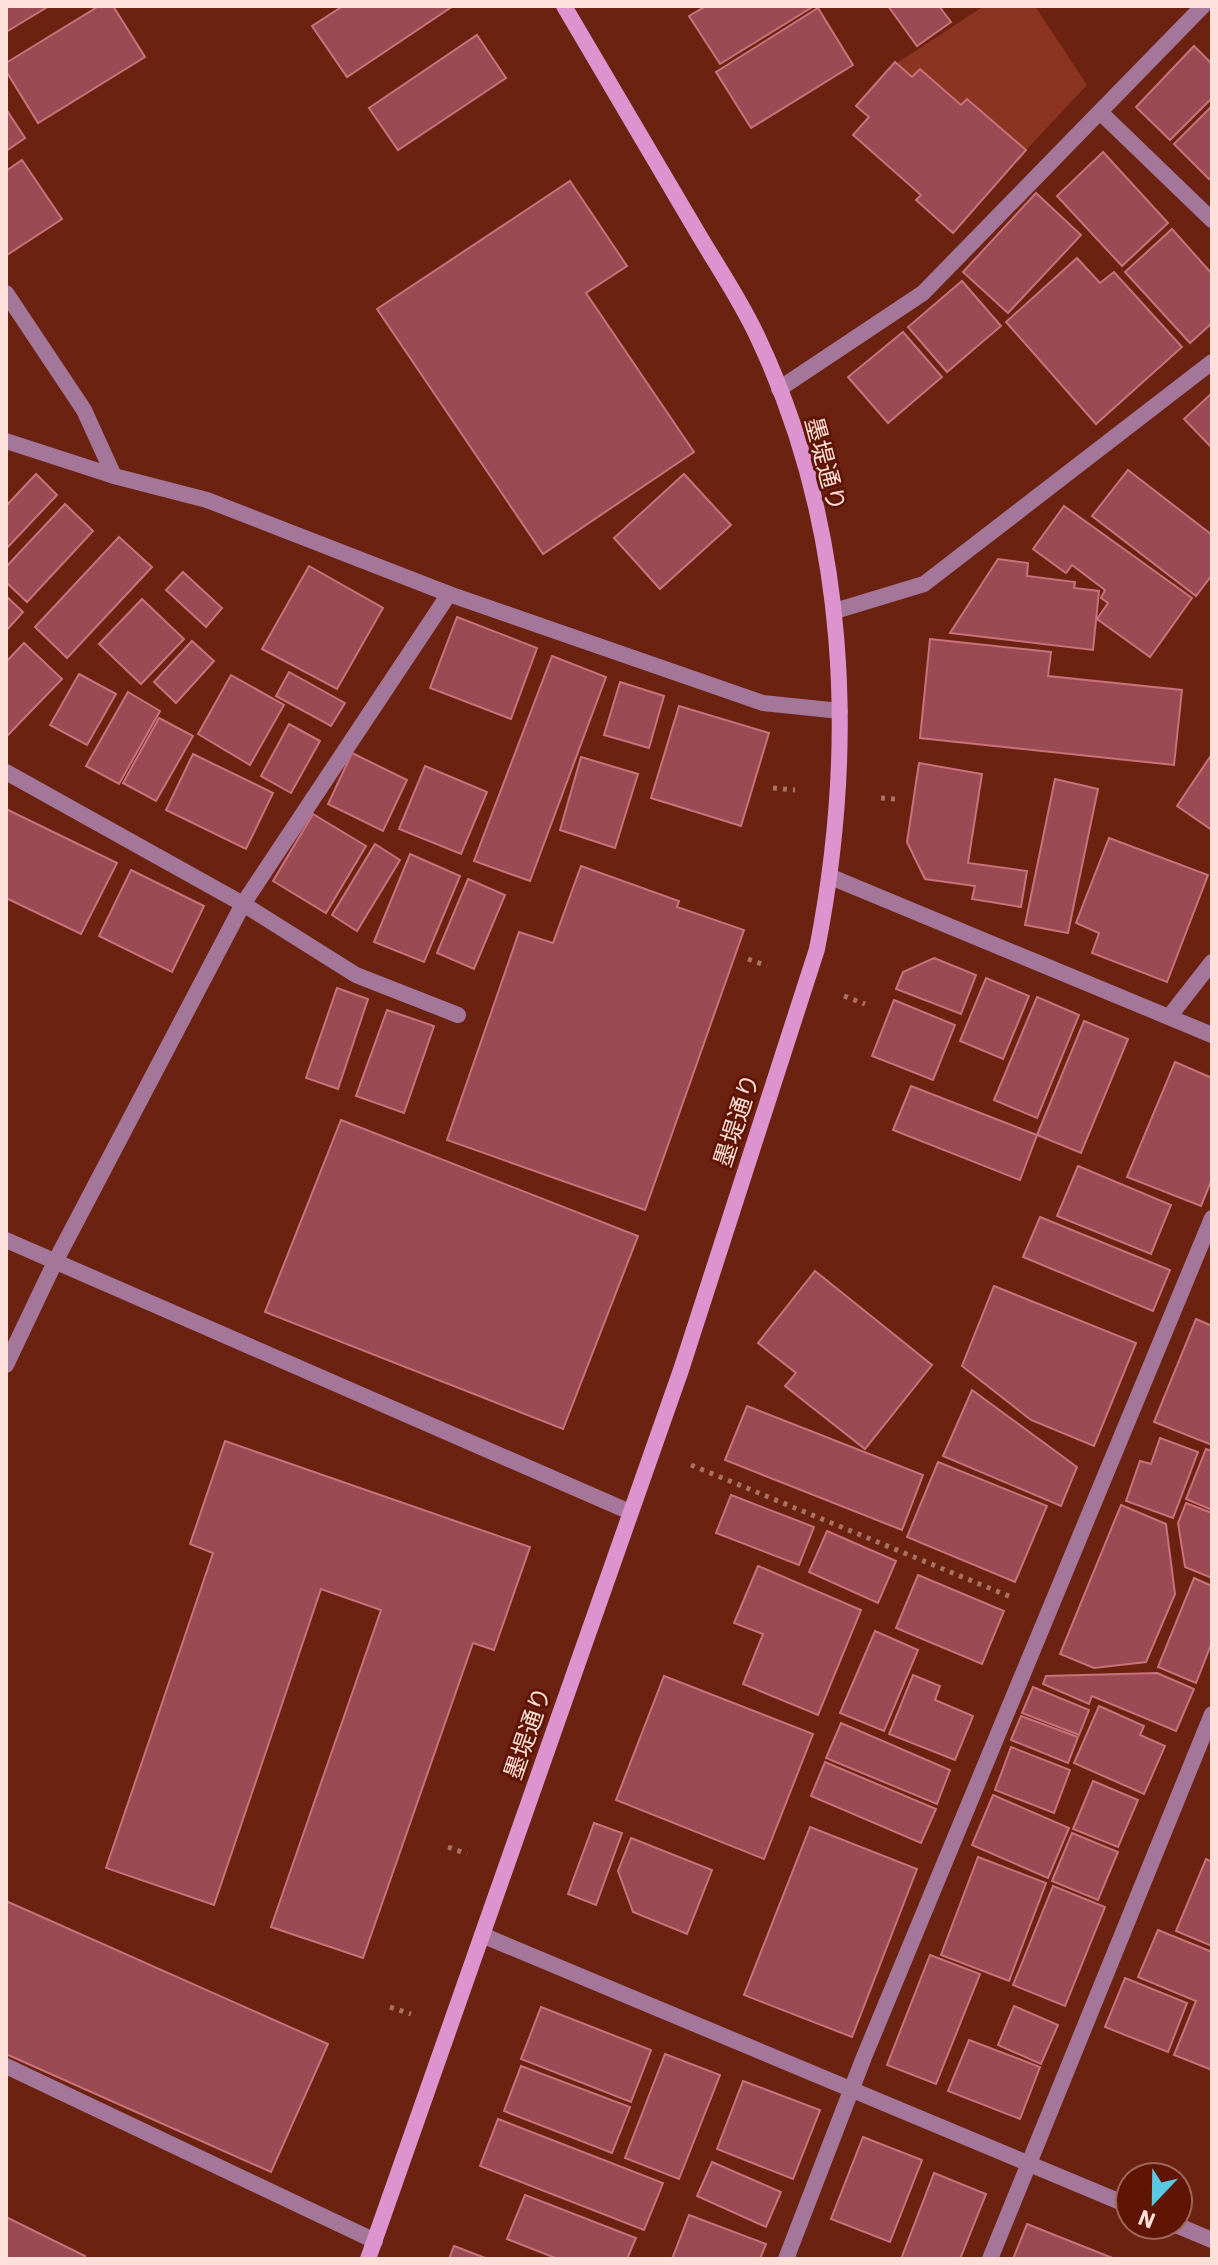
<svg xmlns="http://www.w3.org/2000/svg" width="1218" height="2265" viewBox="0 0 1218 2265" font-family="'IBM Plex Sans','Noto Sans JP',sans-serif">
<rect width="100%" height="100%" fill="#6c2211"/>
<!-- green -->
<polygon fill="#8b3521" points="984,6 1035,6 1087,85 1026,150 968,99 961,105 920,69 912,77 897,63"/>
<!-- building -->
<g fill="#9b4953" stroke="#c9727b" stroke-width="2">
<polygon points="6,6 49,6 6,32"/>
<polygon points="99,6 113,6 145,57 38,123 6,71 6,63"/>
<polygon points="343,6 453,6 347,77 312,26"/>
<polygon points="706,6 814,6 720,64 689,16"/>
<polygon points="888,6 939,6 951,22 917,46"/>
<polygon points="818,8 853,65 751,128 716,72"/>
<polygon points="477,35 506,78 398,150 369,108"/>
<polygon points="1194,46 1212,64 1212,98 1170,140 1136,107"/>
<polygon points="895,62 912,77 920,69 961,105 967,99 1026,150 953,233 916,200 921,195 853,135 869,117 856,106"/>
<polygon points="1212,106 1212,176 1209,179 1174,144"/>
<polygon points="6,109 25,138 6,151"/>
<polygon points="1103,152 1168,223 1122,266 1057,196"/>
<polygon points="22,160 62,219 7,255 6,171"/>
<polygon points="570,181 627,266 586,293 694,452 543,554 377,309"/>
<polygon points="1036,193 1081,235 1008,313 963,272"/>
<polygon points="1172,229 1212,274 1212,323 1190,343 1125,272"/>
<polygon points="1077,258 1100,283 1114,272 1182,347 1096,424 1006,322"/>
<polygon points="962,281 1001,326 947,372 908,327"/>
<polygon points="903,332 942,377 888,423 848,377"/>
<polygon points="1212,393 1212,448 1184,419"/>
<polygon points="1128,470 1212,535 1212,575 1196,596 1092,516"/>
<polygon points="36,474 57,495 6,549 6,506"/>
<polygon points="684,474 731,525 660,589 614,538"/>
<polygon points="65,504 93,531 27,602 6,582 6,567"/>
<polygon points="1064,506 1192,598 1150,657 1097,619 1108,603 1101,598 1105,590 1072,565 1066,573 1033,549"/>
<polygon points="119,537 152,567 67,658 35,627"/>
<polygon points="998,559 1028,563 1027,576 1075,582 1074,588 1099,591 1093,650 950,633"/>
<polygon points="309,566 383,608 337,689 262,649"/>
<polygon points="183,572 222,608 206,627 166,590"/>
<polygon points="6,596 23,612 6,631"/>
<polygon points="142,599 184,639 141,684 99,644"/>
<polygon points="457,617 537,648 511,719 430,688"/>
<polygon points="930,639 1051,652 1048,676 1182,690 1174,765 920,738"/>
<polygon points="192,641 214,661 176,703 154,682"/>
<polygon points="24,643 62,679 6,737 6,662"/>
<polygon points="552,656 606,677 530,881 474,861"/>
<polygon points="289,672 345,703 331,726 276,696"/>
<polygon points="79,674 116,694 87,745 50,725"/>
<polygon points="231,675 284,705 250,765 198,734"/>
<polygon points="620,682 664,696 649,748 604,735"/>
<polygon points="128,692 160,711 119,784 86,766"/>
<polygon points="679,706 769,733 741,826 651,798"/>
<polygon points="159,718 193,736 156,801 123,783"/>
<polygon points="289,724 320,741 291,793 261,776"/>
<polygon points="352,753 407,780 383,831 328,804"/>
<polygon points="193,754 273,793 246,849 166,810"/>
<polygon points="1212,754 1212,830 1177,806"/>
<polygon points="581,757 638,774 615,848 560,830"/>
<polygon points="919,763 982,774 968,863 1027,871 1021,907 972,899 975,886 925,879 907,842"/>
<polygon points="425,766 487,792 461,854 399,829"/>
<polygon points="1055,779 1098,789 1068,933 1025,925"/>
<polygon points="6,809 117,863 81,934 6,898"/>
<polygon points="313,814 366,846 326,913 273,881"/>
<polygon points="1109,838 1208,875 1167,982 1092,953 1099,933 1076,923"/>
<polygon points="375,844 400,860 357,931 332,915"/>
<polygon points="410,854 460,876 424,962 374,942"/>
<polygon points="581,866 679,901 677,907 744,930 645,1210 447,1140 519,932 553,943"/>
<polygon points="131,870 204,906 172,972 99,936"/>
<polygon points="468,879 505,895 474,969 437,953"/>
<polygon points="934,958 976,975 961,1014 896,989 903,972"/>
<polygon points="986,978 1029,996 1003,1059 960,1041"/>
<polygon points="337,988 368,999 338,1089 306,1078"/>
<polygon points="1037,997 1079,1015 1037,1118 994,1100"/>
<polygon points="894,1000 955,1025 933,1080 872,1056"/>
<polygon points="387,1010 434,1026 404,1113 356,1096"/>
<polygon points="1084,1021 1128,1039 1081,1153 1037,1135"/>
<polygon points="1175,1062 1212,1078 1212,1179 1201,1206 1127,1177"/>
<polygon points="911,1086 1037,1135 1020,1180 893,1130"/>
<polygon points="341,1120 638,1236 563,1429 265,1312"/>
<polygon points="1078,1166 1171,1205 1151,1254 1057,1216"/>
<polygon points="1040,1217 1170,1270 1153,1311 1023,1257"/>
<polygon points="815,1271 932,1365 865,1449 785,1386 796,1373 758,1343"/>
<polygon points="994,1286 1136,1343 1094,1446 1031,1420 962,1366"/>
<polygon points="1196,1319 1212,1326 1212,1445 1154,1422"/>
<polygon points="972,1390 1077,1467 1061,1506 943,1456"/>
<polygon points="747,1406 923,1475 902,1530 725,1460"/>
<polygon points="1160,1438 1198,1452 1173,1518 1126,1501 1140,1461 1151,1464"/>
<polygon points="225,1441 530,1547 494,1650 473,1643 363,1958 271,1927 381,1610 321,1589 214,1905 106,1868 213,1553 190,1544"/>
<polygon points="1206,1449 1212,1451 1212,1510 1186,1499"/>
<polygon points="938,1462 1047,1506 1015,1582 907,1537"/>
<polygon points="731,1495 814,1527 799,1565 716,1533"/>
<polygon points="1186,1503 1212,1513 1212,1578 1185,1567 1178,1523"/>
<polygon points="1121,1505 1166,1524 1175,1594 1146,1662 1094,1668 1060,1654"/>
<polygon points="827,1531 896,1561 878,1603 809,1572"/>
<polygon points="758,1566 861,1610 818,1715 743,1684 763,1634 734,1623"/>
<polygon points="918,1575 1004,1611 982,1664 896,1628"/>
<polygon points="1194,1578 1212,1586 1212,1642 1196,1683 1158,1667"/>
<polygon points="875,1631 918,1650 884,1731 840,1713"/>
<polygon points="1157,1673 1194,1689 1176,1731 1092,1696 1089,1704 1043,1684 1046,1676"/>
<polygon points="913,1675 940,1686 935,1700 973,1716 955,1760 889,1734"/>
<polygon points="664,1676 813,1734 764,1859 616,1800"/>
<polygon points="1033,1687 1089,1710 1079,1735 1022,1713"/>
<polygon points="1099,1706 1144,1726 1140,1735 1165,1746 1144,1794 1074,1763"/>
<polygon points="1021,1716 1078,1737 1068,1763 1011,1740"/>
<polygon points="841,1723 950,1770 937,1804 826,1758"/>
<polygon points="1011,1747 1070,1770 1054,1813 995,1790"/>
<polygon points="825,1762 936,1809 921,1843 811,1796"/>
<polygon points="1093,1781 1138,1800 1118,1847 1073,1829"/>
<polygon points="993,1795 1069,1828 1048,1878 972,1845"/>
<polygon points="594,1823 622,1833 596,1905 568,1894"/>
<polygon points="810,1827 917,1869 852,2037 744,1995"/>
<polygon points="1072,1833 1118,1852 1098,1900 1052,1881"/>
<polygon points="631,1838 712,1870 687,1934 633,1912 618,1871"/>
<polygon points="978,1857 1046,1883 1009,1981 941,1955"/>
<polygon points="1206,1859 1212,1862 1212,1946 1176,1931"/>
<polygon points="1053,1886 1105,1907 1065,2006 1013,1985"/>
<polygon points="6,1901 328,2044 271,2172 6,2054"/>
<polygon points="1158,1930 1212,1952 1212,2070 1174,2055 1196,2001 1138,1977"/>
<polygon points="930,1955 980,1974 936,2084 887,2065"/>
<polygon points="1125,1978 1187,2003 1168,2052 1105,2027"/>
<polygon points="1014,2006 1058,2025 1041,2064 998,2045"/>
<polygon points="541,2007 651,2050 631,2102 521,2059"/>
<polygon points="969,2040 1040,2067 1020,2119 948,2091"/>
<polygon points="665,2054 720,2075 679,2179 625,2158"/>
<polygon points="521,2066 630,2107 612,2153 504,2111"/>
<polygon points="743,2081 820,2110 793,2179 717,2149"/>
<polygon points="498,2119 663,2183 644,2230 480,2166"/>
<polygon points="863,2137 922,2160 890,2242 831,2219"/>
<polygon points="712,2162 781,2192 766,2227 697,2196"/>
<polygon points="934,2173 986,2194 960,2259 901,2259"/>
<polygon points="525,2195 636,2238 627,2259 558,2259 507,2239"/>
<polygon points="689,2215 766,2244 760,2259 672,2259"/>
<polygon points="6,2217 85,2256 84,2259 6,2259"/>
<polygon points="1027,2224 1115,2259 1013,2259"/>
<polygon points="454,2246 488,2259 449,2259"/>
</g>
<g fill="none" stroke-linecap="round" stroke-linejoin="round">
<!-- path -->
<g stroke="#a97265" stroke-width="5" stroke-dasharray="4 6" stroke-linecap="butt">
<polyline points="773,788 795,790"/>
<polyline points="881,798 896,799"/>
<polyline points="748,959 767,966"/>
<polyline points="844,996 865,1004"/>
<polyline points="691,1465 1011,1597"/>
<polyline points="448,1847 467,1854"/>
<polyline points="390,2007 411,2014"/>
</g>
<!-- service -->
<g stroke="#a4769a" stroke-width="16">
<polyline points="1100,112 1212,220"/>
<polyline points="6,293 84,410 114,476"/>
<polyline points="779,389 923,293 1203,6"/>
<polyline points="6,772 243,904 356,975 458,1015"/>
<polyline points="6,1240 630,1512"/>
<polyline points="6,1365 55,1262 243,904 449,594"/>
<polyline points="6,2066 375,2241"/>
<polyline points="786,2259 864,2057 1212,1218"/>
<polyline points="990,2259 1212,1714"/>
</g>
<!-- minor -->
<g stroke="#a4769a" stroke-width="16">
<polyline points="6,441 114,476 207,500 449,594 763,703 840,711"/>
<polyline points="835,611 924,584 1212,362"/>
<polyline points="831,877 1212,1035"/>
<polyline points="1169,1017 1212,962"/>
</g>
<!-- tertiary -->
<g stroke="#a4769a" stroke-width="16">
<polyline points="482,1935 1130,2206"/>
<polyline points="1176,2225 1212,2240"/>
</g>
<!-- secondary -->
<path stroke="#dd94ce" stroke-width="16" d="M368 2259 681 1370 817 949C857 746 848 530 759 340 742 302 717 266 696 230 652 156 608 81 564 6"/>
</g>
<g text-anchor="middle" dominant-baseline="central" stroke-width="6" stroke-linejoin="round" paint-order="stroke">
<!-- street labels -->
<g font-size="24" fill="#fce0d9" stroke="#601504">
<text transform="translate(826 464) rotate(75)">墨堤通り</text>
<text transform="translate(736 1120) rotate(-72)">墨堤通り</text>
<text transform="translate(527 1733) rotate(-71)">墨堤通り</text>
</g>
</g>
<!-- border -->
<rect width="1218" height="2265" fill="none" stroke="#fce0d9" stroke-width="16"/>
<!-- north arrow -->
<g transform="translate(1154 2201) rotate(202)"><circle r="38" fill="#601504" stroke="#9e6659" stroke-width="2"/>
<path d="M0-6L14 30L0 20L-14 30Z" fill="#57c9e2"/>
<text y="-12" font-size="22" font-weight="bold" text-anchor="middle" fill="#fce0d9">N</text>
</g>
</svg>
